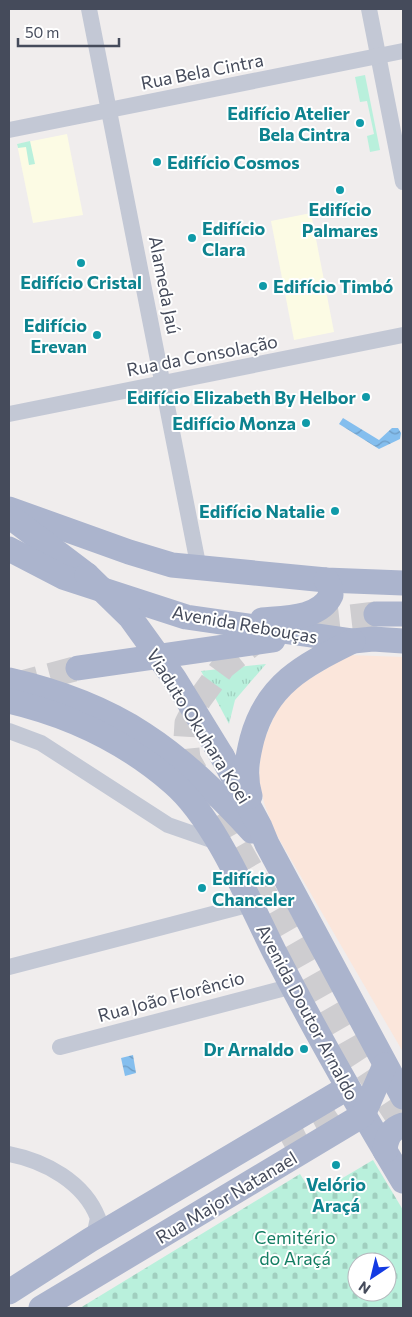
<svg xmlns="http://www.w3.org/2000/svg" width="412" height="1317" viewBox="0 0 412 1317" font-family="Commissioner,sans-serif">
<defs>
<pattern id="grass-tufts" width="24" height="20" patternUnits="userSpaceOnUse" patternTransform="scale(1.25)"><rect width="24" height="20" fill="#b9f0dc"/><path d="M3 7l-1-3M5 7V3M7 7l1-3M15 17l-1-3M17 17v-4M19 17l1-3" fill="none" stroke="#a0cfbf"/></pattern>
<pattern id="cemetery-stones" width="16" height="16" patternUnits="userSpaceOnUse" patternTransform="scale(1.25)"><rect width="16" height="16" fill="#b9f0dc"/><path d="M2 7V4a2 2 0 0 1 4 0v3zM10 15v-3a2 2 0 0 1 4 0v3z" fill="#a0cfbf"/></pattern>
<pattern id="water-waves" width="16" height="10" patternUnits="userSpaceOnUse" patternTransform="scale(1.25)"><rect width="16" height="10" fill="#84beee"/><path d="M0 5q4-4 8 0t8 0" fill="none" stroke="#6e9cc4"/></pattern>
</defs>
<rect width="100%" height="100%" fill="#f0eded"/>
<!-- commercial -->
<g fill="#fcfbe4">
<polygon points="67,134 83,215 33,223 17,144"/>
<polygon points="311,213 334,332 294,340 271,221"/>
</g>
<!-- medical -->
<polygon fill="#fbe6db" points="349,655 403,657 403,1052 275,832 264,803 259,780 261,747 277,710 298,686"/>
<!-- grass -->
<polygon fill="url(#grass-tufts)" points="266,664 235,700 229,724 201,671"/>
<!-- cemetery -->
<path fill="url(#cemetery-stones)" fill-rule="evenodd" d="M373 1160 403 1210V1308H80L300 1174 309 1188 314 1185 319 1192ZM357 1262H387V1292H357Z"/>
<!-- garden -->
<g fill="#b9f0dc">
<polygon points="365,75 380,150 370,152 367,136 374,134 367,101 360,102 355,77"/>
<polygon points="30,141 35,164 29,165 26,147 18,148 17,144"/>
</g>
<!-- water -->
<g fill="url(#water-waves)">
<polygon points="343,418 379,440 392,428 398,428 401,433 400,439 379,449 339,424"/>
<polygon points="133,1055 136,1073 125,1076 121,1058"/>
</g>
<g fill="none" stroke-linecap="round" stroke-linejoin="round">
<!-- primary-tunnel -->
<g stroke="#cecdd0" stroke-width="25" stroke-dasharray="25 12" stroke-linecap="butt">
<polyline points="376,614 297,623 257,640 223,667 199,700 187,723 186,739 188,759 355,1052 403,1125"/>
<polyline points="14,685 78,668"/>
<path d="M283 1144C307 1131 360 1111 363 1083"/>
</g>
<!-- minor -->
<g stroke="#c3c8d5" stroke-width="16">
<polyline points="89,9 199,569"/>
<polyline points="369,9 403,182"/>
<polyline points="9,130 403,51"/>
<polyline points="9,414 403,335"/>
<polyline points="9,731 41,743 168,825 217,842"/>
<polyline points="9,967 251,904"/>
<polyline points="60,1047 293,986"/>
<path d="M9 1154C45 1161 84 1182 98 1218L95 1232 90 1240"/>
</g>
<!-- primary -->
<g stroke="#abb4cd" stroke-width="25">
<polyline points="9,509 129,552 172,565 326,580 403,583"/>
<polyline points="13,519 87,575"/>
<polyline points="9,549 63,577 186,617 353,641 373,639 403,641"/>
<polyline points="376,614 403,614"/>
<path d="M262 620C284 618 320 619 331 595L330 587 326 580"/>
<polyline points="78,668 273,640"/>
<path d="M9 680C119 705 177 749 252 831"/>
<path d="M9 701C69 715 126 742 173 783 216 820 249 902 275 953 315 1031 358 1106 403 1181"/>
<polyline points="222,756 260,827 267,844 403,1097"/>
<path d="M250 796C244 775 247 759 252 739 267 683 305 665 353 641"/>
<path d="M385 1151C386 1138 390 1129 403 1125"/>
<polyline points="9,1292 90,1240 347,1088"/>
<polyline points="41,1308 363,1115 385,1065"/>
</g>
<!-- primary-bridge -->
<polyline stroke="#abb4cd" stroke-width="25" points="87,575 130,617 174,678 222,756"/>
</g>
<!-- markers -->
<g fill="#0f9aa8" stroke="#fff" stroke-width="2">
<circle cx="360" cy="123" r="5"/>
<circle cx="157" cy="162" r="5"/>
<circle cx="340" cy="190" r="5"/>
<circle cx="192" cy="238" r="5"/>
<circle cx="81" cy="263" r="5"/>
<circle cx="263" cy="286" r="5"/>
<circle cx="97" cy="335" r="5"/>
<circle cx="366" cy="397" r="5"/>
<circle cx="306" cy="423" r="5"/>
<circle cx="335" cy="511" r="5"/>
<circle cx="202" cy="888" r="5"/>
<circle cx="304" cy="1049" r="5"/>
<circle cx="336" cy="1165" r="5"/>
</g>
<g text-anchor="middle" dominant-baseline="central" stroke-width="4" stroke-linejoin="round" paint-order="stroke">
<!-- street labels -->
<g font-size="18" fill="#454b5b" stroke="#fff">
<text transform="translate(202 71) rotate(-11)">Rua Bela Cintra</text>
<text transform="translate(165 285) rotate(79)">Alameda Jaú</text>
<text transform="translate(202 355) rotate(-11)">Rua da Consolação</text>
<text transform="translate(245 624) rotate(10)">Avenida Rebouças</text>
<text transform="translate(199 726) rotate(58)">Viaduto Okuhara Koei</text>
<text transform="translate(171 996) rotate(-15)">Rua João Florêncio</text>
<text transform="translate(308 1012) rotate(62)">Avenida Doutor Arnaldo</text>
<text transform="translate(226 1197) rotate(-31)">Rua Major Natanael</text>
</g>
<!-- culture labels -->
<g font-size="18" font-weight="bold" fill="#0d838f" stroke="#fff" text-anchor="end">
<text x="350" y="113">Edifício Atelier<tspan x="350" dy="21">Bela Cintra</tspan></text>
<text x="167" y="162" text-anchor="start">Edifício Cosmos</text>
<text x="340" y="209" text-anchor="middle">Edifício<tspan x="340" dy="21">Palmares</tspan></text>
<text x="202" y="228" text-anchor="start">Edifício<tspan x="202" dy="21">Clara</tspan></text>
<text x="81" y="282" text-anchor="middle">Edifício Cristal</text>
<text x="273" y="286" text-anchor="start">Edifício Timbó</text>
<text x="87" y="325">Edifício<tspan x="87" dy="21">Erevan</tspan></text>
<text x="356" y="397">Edifício Elizabeth By Helbor</text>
<text x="296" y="423">Edifício Monza</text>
<text x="325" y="511">Edifício Natalie</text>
<text x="212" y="878" text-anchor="start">Edifício<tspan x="212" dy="21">Chanceler</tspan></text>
<text x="294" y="1049">Dr Arnaldo</text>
<text x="336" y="1184" text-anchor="middle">Velório<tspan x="336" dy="21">Araçá</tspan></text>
</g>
<!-- park labels -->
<g font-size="18" fill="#147e63" stroke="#fff">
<text x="295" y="1237">Cemitério<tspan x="295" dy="21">do Araçá</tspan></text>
</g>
</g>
<!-- border -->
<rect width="412" height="1317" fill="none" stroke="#454b5b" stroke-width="20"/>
<!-- north arrow -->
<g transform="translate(372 1277) rotate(215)"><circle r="24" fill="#ffffff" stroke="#b5b7bd"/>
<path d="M0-4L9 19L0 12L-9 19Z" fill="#143be3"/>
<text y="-8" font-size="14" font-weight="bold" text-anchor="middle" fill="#454b5b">N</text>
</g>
<!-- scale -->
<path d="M18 38v8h101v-8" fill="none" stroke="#454b5b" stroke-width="2.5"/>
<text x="25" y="38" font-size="15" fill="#454b5b" stroke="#ffffff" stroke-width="4" paint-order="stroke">50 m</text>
</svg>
